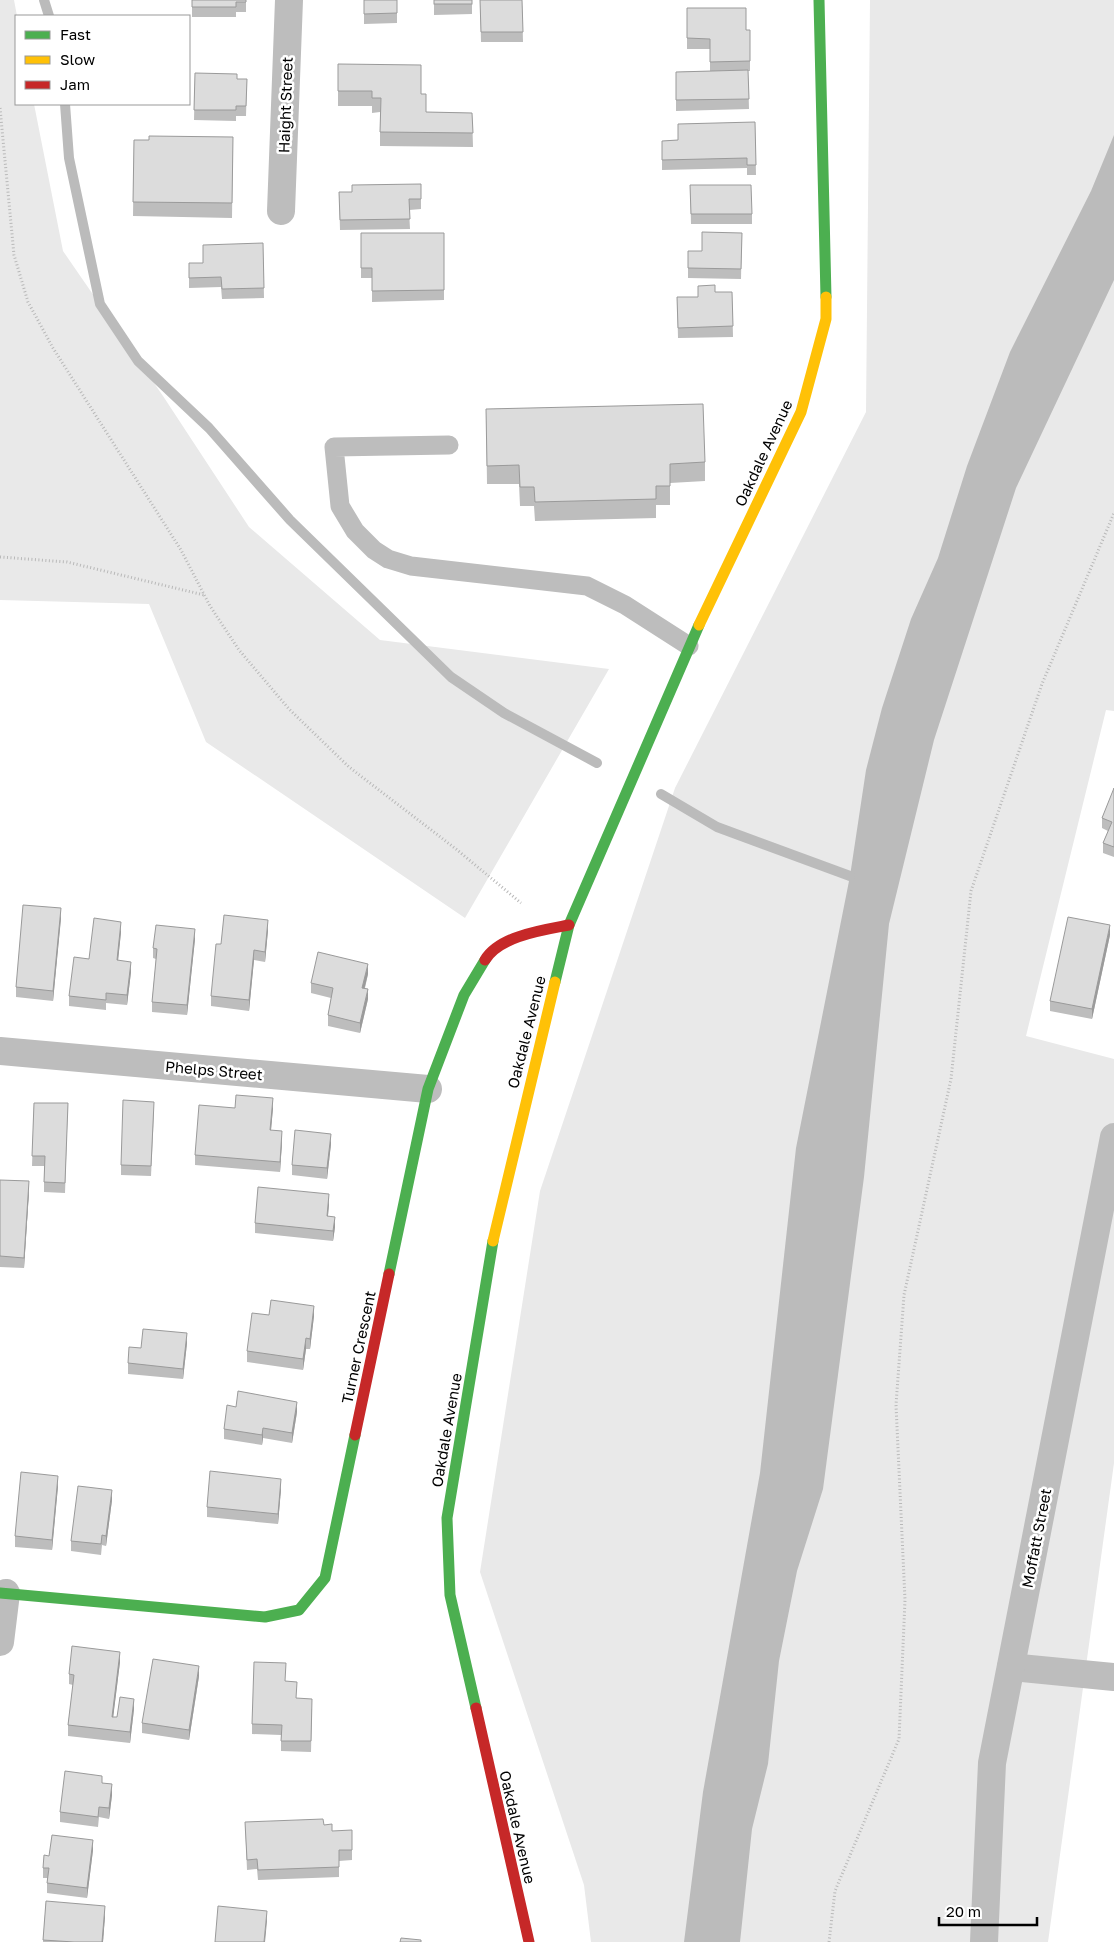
<svg xmlns="http://www.w3.org/2000/svg" width="1114" height="1942" viewBox="0 0 1114 1942" font-family="'Golos Text',sans-serif">
<rect width="100%" height="100%" fill="#fff"/>
<!-- green -->
<g fill="#e9e9e9">
<polygon points="0,0 14,0 17,16 16,104 34,104 63,251 163,396 249,527 380,640 609,669 465,918 206,742 149,604 0,600"/>
<polygon points="870,0 1114,0 1114,711 1106,710 1026,1036 1114,1059 1114,1463 1048,1942 591,1942 584,1885 480,1572 540,1191 675,788 866,412"/>
</g>
<!-- water -->
<polygon fill="#bbb" points="1114,135 1114,280 1016,488 934,740 889,924 864,1177 823,1489 797,1571 779,1661 768,1764 752,1829 740,1942 684,1942 703,1792 760,1473 796,1148 850,876 866,770 882,708 911,619 938,558 967,466 1010,352 1091,191"/>
<g fill="none" stroke-linecap="round" stroke-linejoin="round">
<!-- stream -->
<g stroke="#bbb" stroke-width="10">
<polyline points="44,0 49,16"/>
<polyline points="65,104 69,158 100,304 138,361 209,428 290,520 451,677 504,713 597,763"/>
<polyline points="661,794 717,827 850,876"/>
</g>
<!-- path -->
<g stroke="#b8b8b8" stroke-width="3" stroke-dasharray="1 2.5" stroke-linecap="butt">
<polyline points="0,108 14,255 28,302 53,348 181,550 210,606 239,650 289,709 349,767 456,849 521,903"/>
<polyline points="0,557 67,562 204,595"/>
<polyline points="829,1942 835,1891 899,1739 905,1600 896,1405 904,1295 951,1079 971,891 1042,684 1114,513"/>
</g>
<!-- lane -->
<polyline stroke="#bdbdbd" stroke-width="19" points="449,445 334,447 340,506 355,531 374,550 388,559 411,566 587,586 625,605 689,646"/>
<!-- street -->
<g stroke="#bdbdbd" stroke-width="28">
<polyline points="281,211 289,0"/>
<polyline points="0,1051 428,1089"/>
<polyline points="0,1642 6,1593"/>
<polyline points="1011,1667 1114,1677"/>
<polyline points="984,1942 992,1763 1114,1137"/>
</g>
<!-- fast -->
<g stroke="#4caf50" stroke-width="11">
<polyline points="819,0 826,297"/>
<polyline points="555,982 569,925 699,625"/>
<polyline points="389,1274 428,1089 464,995 485,960"/>
<polyline points="0,1593 265,1617 299,1610 325,1578 355,1435"/>
<polyline points="476,1708 450,1595 447,1518 493,1241"/>
</g>
<!-- slow -->
<g stroke="#ffc107" stroke-width="11">
<polyline points="699,625 801,412 826,319 826,297"/>
<polyline points="493,1241 555,982"/>
</g>
<!-- jam -->
<g stroke="#c62828" stroke-width="11">
<path d="M485 960C499 936 543 930 569 925"/>
<polyline points="355,1435 389,1274"/>
<polyline points="476,1708 529,1942"/>
</g>
</g>
<!-- wall -->
<g fill="#bdbdbd">
<polygon points="192,0 246,0 246,12 236,12 236,17 192,17"/>
<polygon points="364,0 397,0 397,23 364,24"/>
<polygon points="434,0 472,0 472,14 434,15"/>
<polygon points="480,0 522,0 523,42 481,42"/>
<polygon points="687,8 746,30 750,30 750,71 748,71 749,109 676,111 676,72 710,71 710,49 687,49"/>
<polygon points="338,64 421,94 426,112 472,113 473,147 380,146 380,112 372,113 372,106 338,106"/>
<polygon points="195,73 237,79 247,79 246,116 236,116 236,121 194,120"/>
<polygon points="755,122 756,175 747,175 747,168 662,170 662,141 678,140"/>
<polygon points="233,137 232,218 133,216 134,140 149,140"/>
<polygon points="421,184 421,209 409,210 410,229 340,230 339,192 352,192"/>
<polygon points="690,185 752,214 752,224 691,224"/>
<polygon points="361,233 444,233 444,300 372,302 372,278 361,278"/>
<polygon points="742,233 741,279 688,278 688,268 702,251"/>
<polygon points="263,243 264,298 222,299 221,287 189,288 189,263 203,263"/>
<polygon points="732,292 733,337 678,338 677,297 698,297"/>
<polygon points="486,409 705,462 705,481 670,483 670,505 656,505 656,518 535,521 534,506 520,506 519,484 487,484"/>
<polygon points="1114,788 1114,857 1103,853 1103,843 1108,831 1102,828 1102,818"/>
<polygon points="61,918 53,1001 16,997 16,987"/>
<polygon points="268,930 265,962 254,960 249,1011 211,1006 211,996 221,944"/>
<polygon points="121,932 118,960 131,972 127,1005 106,1003 106,1010 69,1006 69,996 89,959"/>
<polygon points="1110,935 1092,1019 1050,1011 1050,1001"/>
<polygon points="195,939 187,1015 152,1012 152,1002 156,959 153,958 153,948"/>
<polygon points="368,974 365,988 368,999 360,1033 328,1026 328,1015 331,998 311,993 311,983"/>
<polygon points="34,1103 68,1103 65,1193 44,1192 44,1166 32,1166"/>
<polygon points="235,1108 273,1108 271,1130 282,1142 280,1172 195,1165 195,1155"/>
<polygon points="154,1112 151,1176 121,1175 121,1165"/>
<polygon points="331,1144 327,1179 292,1175 292,1165"/>
<polygon points="0,1180 29,1192 24,1268 0,1267"/>
<polygon points="329,1204 328,1216 335,1227 333,1241 255,1233 255,1223"/>
<polygon points="269,1315 314,1316 310,1349 306,1349 303,1370 247,1362 247,1351"/>
<polygon points="187,1343 183,1379 128,1374 128,1363"/>
<polygon points="236,1407 297,1412 292,1443 263,1438 262,1445 224,1439 224,1429"/>
<polygon points="58,1486 52,1550 15,1547 15,1536"/>
<polygon points="281,1489 278,1524 207,1517 207,1507"/>
<polygon points="112,1500 106,1546 102,1545 101,1555 71,1551 71,1541"/>
<polygon points="120,1662 113,1717 117,1717 134,1709 130,1743 68,1736 68,1725 73,1685 69,1684 69,1674"/>
<polygon points="199,1676 189,1740 142,1733 142,1723"/>
<polygon points="286,1681 296,1698 312,1709 311,1752 281,1751 281,1735 252,1734 252,1724"/>
<polygon points="102,1783 112,1795 109,1819 99,1817 98,1827 60,1822 60,1812"/>
<polygon points="245,1822 324,1825 332,1831 352,1850 352,1860 339,1861 339,1877 258,1880 257,1869 247,1870"/>
<polygon points="93,1850 87,1898 47,1893 47,1878 43,1878 43,1868 49,1856"/>
<polygon points="46,1901 105,1916 103,1942 43,1942"/>
</g>
<!-- shaded-wall -->
<g fill="#9a9a9a">
<polygon points="61,908 61,918 53,1001 53,991"/>
<polygon points="268,920 268,930 265,962 265,952"/>
<polygon points="121,922 121,932 117,971 117,960"/>
<polygon points="1110,925 1110,935 1092,1019 1092,1009"/>
<polygon points="195,929 195,939 187,1015 187,1005"/>
<polygon points="254,950 254,960 249,1011 249,1000"/>
<polygon points="131,962 131,972 127,1005 127,995"/>
<polygon points="368,964 368,974 362,998 362,988"/>
<polygon points="368,989 368,999 360,1033 360,1023"/>
<polygon points="273,1098 273,1108 270,1141 270,1130"/>
<polygon points="282,1131 282,1142 280,1172 280,1162"/>
<polygon points="331,1134 331,1144 327,1179 327,1168"/>
<polygon points="29,1181 29,1192 24,1268 24,1258"/>
<polygon points="329,1194 329,1204 327,1226 327,1216"/>
<polygon points="335,1217 335,1227 333,1241 333,1231"/>
<polygon points="314,1306 314,1316 310,1349 310,1339"/>
<polygon points="187,1333 187,1343 183,1379 183,1369"/>
<polygon points="306,1338 306,1349 303,1370 303,1359"/>
<polygon points="297,1402 297,1412 292,1443 292,1433"/>
<polygon points="263,1428 263,1438 262,1445 262,1435"/>
<polygon points="58,1476 58,1486 52,1550 52,1540"/>
<polygon points="281,1479 281,1489 278,1524 278,1514"/>
<polygon points="112,1490 112,1500 106,1546 106,1536"/>
<polygon points="120,1652 120,1662 112,1727 112,1717"/>
<polygon points="199,1666 199,1676 189,1740 189,1730"/>
<polygon points="134,1699 134,1709 130,1743 130,1732"/>
<polygon points="112,1784 112,1795 109,1819 109,1808"/>
<polygon points="93,1840 93,1850 87,1898 87,1888"/>
<polygon points="105,1906 105,1916 103,1942 102,1942"/>
<polygon points="267,1911 267,1921 265,1942 264,1942"/>
</g>
<!-- building -->
<g fill="#dcdcdc" stroke="#9a9a9a">
<polygon points="192,0 246,0 246,2 236,2 236,7 192,7"/>
<polygon points="364,0 397,0 397,13 364,14"/>
<rect x="434" y="0" width="38" height="4"/>
<polygon points="480,0 522,0 523,32 481,32"/>
<polygon points="687,8 746,8 746,30 750,30 750,61 710,62 710,39 687,38"/>
<polygon points="338,64 421,65 421,94 426,94 426,112 472,113 473,133 380,132 381,98 372,98 372,91 338,91"/>
<polygon points="748,70 749,99 676,100 676,72"/>
<polygon points="195,73 237,74 237,79 247,79 246,106 236,106 236,110 194,110"/>
<polygon points="755,122 756,165 747,165 747,158 662,160 662,141 678,140 678,124"/>
<polygon points="149,136 233,137 232,203 133,202 134,140 149,140"/>
<polygon points="421,184 421,199 409,199 410,219 340,220 339,192 352,192 352,185"/>
<polygon points="690,185 751,185 752,214 691,214"/>
<polygon points="702,232 742,233 741,269 688,268 688,251 702,251"/>
<polygon points="361,233 444,233 444,290 372,291 372,268 361,268"/>
<polygon points="263,243 264,288 222,289 221,277 189,278 189,263 203,263 203,245"/>
<polygon points="715,285 715,292 732,292 733,326 678,328 677,297 698,297 698,286"/>
<polygon points="703,404 705,462 670,464 670,486 656,486 656,499 535,502 534,487 520,487 519,465 487,466 486,409"/>
<polygon points="1114,788 1114,847 1103,843 1112,822 1102,818"/>
<polygon points="23,905 61,908 53,991 16,987"/>
<polygon points="224,915 268,920 265,952 254,950 249,1000 211,996 216,944 221,944"/>
<polygon points="1068,917 1110,925 1092,1009 1050,1001"/>
<polygon points="94,918 121,922 117,960 131,962 127,995 106,993 106,1000 69,996 74,957 89,959"/>
<polygon points="156,925 195,929 187,1005 152,1002 157,949 153,948"/>
<polygon points="318,952 368,964 362,988 368,989 360,1023 328,1015 333,988 311,983"/>
<polygon points="236,1095 273,1098 270,1130 282,1131 280,1162 195,1155 199,1105 235,1108"/>
<polygon points="123,1100 154,1102 151,1166 121,1165"/>
<polygon points="34,1103 68,1103 65,1183 44,1182 45,1156 32,1156"/>
<polygon points="295,1130 331,1134 327,1168 292,1165"/>
<polygon points="0,1180 29,1181 24,1258 0,1256"/>
<polygon points="258,1187 329,1194 327,1216 335,1217 333,1231 255,1223"/>
<polygon points="271,1300 314,1306 310,1339 306,1338 303,1359 247,1351 252,1313 269,1315"/>
<polygon points="143,1329 187,1333 183,1369 128,1363 129,1347 141,1348"/>
<polygon points="238,1391 297,1402 292,1433 263,1428 262,1435 224,1429 227,1405 236,1407"/>
<polygon points="210,1471 281,1479 278,1514 207,1507"/>
<polygon points="21,1472 58,1476 52,1540 15,1536"/>
<polygon points="78,1486 112,1490 106,1536 102,1535 101,1544 71,1541"/>
<polygon points="72,1646 120,1652 112,1717 117,1717 120,1697 134,1699 130,1732 68,1725 74,1675 69,1674"/>
<polygon points="153,1659 199,1666 189,1730 142,1723"/>
<polygon points="254,1662 286,1663 285,1681 297,1682 296,1698 312,1699 311,1741 281,1741 282,1725 252,1724"/>
<polygon points="65,1771 102,1776 102,1783 112,1784 109,1808 99,1807 98,1817 60,1812"/>
<polygon points="323,1819 324,1825 332,1824 332,1831 352,1830 352,1850 339,1850 339,1867 258,1870 257,1859 247,1860 245,1822"/>
<polygon points="52,1835 93,1840 87,1888 47,1883 49,1868 43,1868 44,1855 49,1856"/>
<polygon points="46,1901 105,1906 102,1942 74,1942 43,1940"/>
<polygon points="218,1906 267,1911 264,1942 215,1942"/>
<polygon points="401,1938 421,1940 421,1942 400,1942"/>
</g>
<g text-anchor="middle" dominant-baseline="central" stroke-width="5" stroke-linejoin="round" paint-order="stroke">
<!-- street labels -->
<g font-size="15" fill="#000" stroke="#fff">
<text transform="translate(285 105) rotate(-88)">Haight Street</text>
<text transform="translate(763 453) rotate(-65)">Oakdale Avenue</text>
<text transform="translate(526 1032) rotate(-76)">Oakdale Avenue</text>
<text transform="translate(214 1070) rotate(5)">Phelps Street</text>
<text transform="translate(358 1347) rotate(-78)">Turner Crescent</text>
<text transform="translate(446 1430) rotate(-80)">Oakdale Avenue</text>
<text transform="translate(1036 1538) rotate(-79)">Moffatt Street</text>
<text transform="translate(518 1827) rotate(77)">Oakdale Avenue</text>
</g>
</g>
<!-- legend -->
<rect x="15" y="15" width="175" height="90" fill="#ffffff" stroke="#999999"/>
<rect x="25" y="31" width="25" height="8" fill="#4caf50" stroke="#999999"/>
<text x="60" y="40" font-size="15" fill="#000000">Fast</text>
<rect x="25" y="56" width="25" height="8" fill="#ffc107" stroke="#999999"/>
<text x="60" y="65" font-size="15" fill="#000000">Slow</text>
<rect x="25" y="81" width="25" height="8" fill="#c62828" stroke="#999999"/>
<text x="60" y="90" font-size="15" fill="#000000">Jam</text>
<!-- scale -->
<path d="M939 1917v8h98v-8" fill="none" stroke="#000000" stroke-width="2.5"/>
<text x="946" y="1917" font-size="15" fill="#000000" stroke="#ffffff" stroke-width="4" paint-order="stroke">20 m</text>
</svg>
